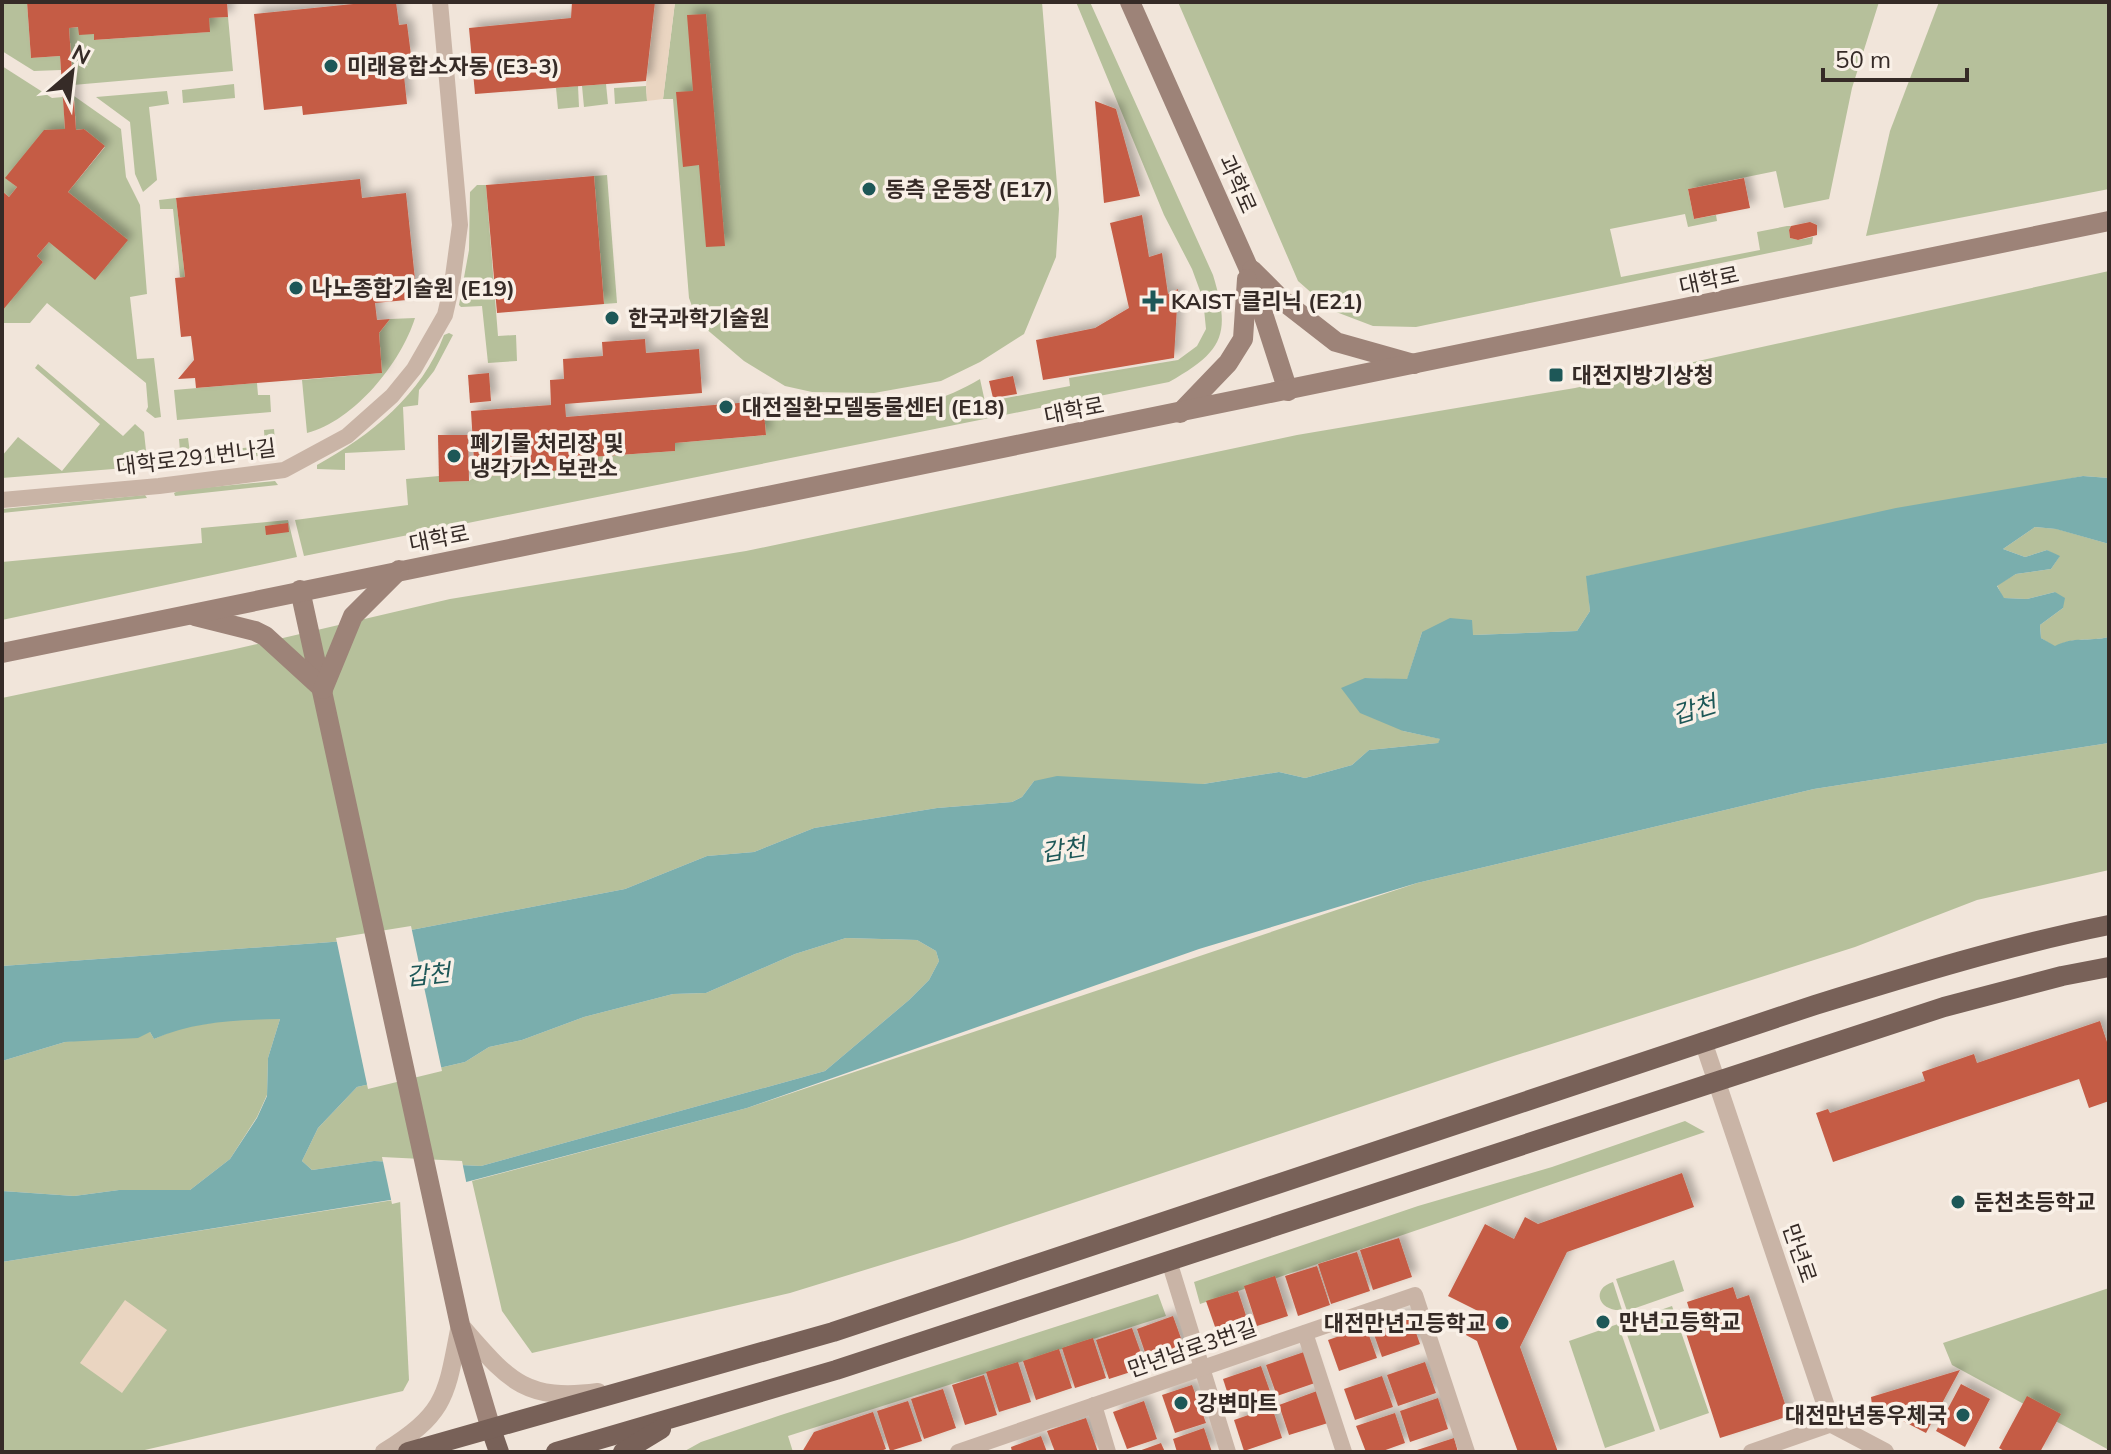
<svg xmlns="http://www.w3.org/2000/svg" width="2111" height="1454" viewBox="0 0 2111 1454" font-family="Mulish,'Noto Sans KR',sans-serif">
<defs>
<filter id="shadow"><feDropShadow dx="6" dy="-6" stdDeviation="4" flood-color="#0004"/></filter>
</defs>
<rect width="100%" height="100%" fill="#f1e5da"/>
<!-- green -->
<g fill="#b6c09b">
<polygon points="2,2 27,2 31,58 60,56 61,70 34,71 2,51"/>
<polygon points="675,2 1042,2 1059,209 1056,257 1024,334 980,362 941,381 874,393 812,392 785,386 744,361 698,322 689,298 673,99 663,99"/>
<path d="M1076 2H1090L1213 275C1231 334 1224 351 1169 382L304 556 295 520 408 505 406 479 439 476 440 482 469 481 475 477 577 469V458L675 451V443L766 435 763 401C793 400 820 408 850 411 896 415 941 402 980 379L985 402 1070 386 1069 378 1178 360 1197 346 1206 329 1203 299 1192 269 1164 215Z"/>
<polygon points="1178,2 1879,2 1852,88 1829,199 1784,208 1776,171 1688,189 1694,219 1716,215 1717,221 1688,227 1685,214 1610,229 1621,277 1760,250 1757,232 1787,226 1791,226 1789,230 1790,238 1798,240 1813,237 1812,244 1416,327 1373,326 1331,310 1298,281"/>
<polygon points="1939,2 2109,2 2109,189 1866,236 1890,131"/>
<polygon points="228,17 233,71 73,85 69,28 78,27 94,34 95,40 209,32 209,18"/>
<polygon points="2,66 52,98 63,97 65,129 6,178 17,187 9,197 2,191"/>
<polygon points="234,84 235,98 183,103 182,90"/>
<polygon points="606,84 608,104 584,107 582,86"/>
<polygon points="578,86 579,107 558,109 556,88"/>
<polygon points="646,86 647,101 615,104 614,88"/>
<polygon points="167,91 169,104 149,107 157,180 143,192 135,174 130,122 96,97"/>
<polygon points="74,96 121,129 126,177 140,205 147,294 130,297 137,359 154,358 161,417 155,418 146,411 148,407 146,383 47,303 30,323 2,323 2,309 43,262 37,256 49,242 127,241 68,192 105,147 84,129 76,130"/>
<polygon points="607,175 617,303 604,304 594,176"/>
<polygon points="477,185 486,185 498,336 516,335 517,361 488,363 482,306 461,307 459,305 469,250 470,192"/>
<polygon points="176,198 185,277 180,277 173,209 160,209 159,200"/>
<polygon points="2109,271 2109,478 2083,476 1587,576 1590,611 1577,631 1473,635 1422,632 1407,680 1365,678 1403,731 1441,739 1438,743 1369,750 1352,765 1305,778 1279,772 1203,784 1034,781 1022,797 1012,802 937,808 814,828 754,852 707,856 625,889 359,940 2,966 2,698 231,650 450,599 746,551 1297,435 1575,388"/>
<path d="M415 318C401 363 354 421 307 433L302 380 382 373 379 333 390 319Z"/>
<path d="M449 333 453 335 434 371 419 390 418 405 403 407 405 450 345 453V470L317 469V465C371 435 422 395 444 335Z"/>
<polygon points="38,364 123,436 135,424 144,432 147,460 138,467 2,478 2,456 18,437 62,471 100,424 35,368"/>
<polygon points="257,383 258,395 270,395 271,412 177,420 174,390"/>
<polygon points="274,429 276,452 268,455 181,464 179,439 188,438 190,453 265,446 264,430"/>
<polygon points="275,481 278,485 175,496 174,493 180,490"/>
<polygon points="145,495 147,498 2,513 2,509"/>
<polygon points="288,520 297,557 2,620 2,562 202,543 201,528"/>
<path d="M2035 527 2057 529 2109 544V637C2088 642 2074 636 2055 647L2041 638 2040 625 2063 608 2055 592 2027 599 2003 598 1997 585 2016 574 2051 569 2059 557 2047 550 2025 557 2003 549Z"/>
<polygon points="2109,743 2109,870 1977,900 1855,947 1495,1062 959,1241 790,1293 532,1353 502,1311 472,1181 747,1108 1417,883 1814,789"/>
<polygon points="846,938 917,940 936,951 939,961 929,980 909,1000 825,1071 481,1166 374,1161 312,1170 302,1161 318,1128 357,1087 465,1062 489,1047 522,1040 584,1017 673,994 706,993 795,954"/>
<polygon points="235,1019 280,1019 268,1058 267,1095 257,1117 230,1159 190,1190 119,1190 74,1196 2,1191 2,1061 65,1042 150,1032 154,1039 179,1028"/>
<polygon points="1685,1121 1705,1132 1200,1304 1194,1282 1418,1206 1552,1167"/>
<polygon points="400,1199 409,1380 403,1391 136,1452 2,1452 2,1262"/>
<polygon points="1674,1260 1684,1291 1627,1311 1616,1279"/>
<path d="M1613 1282 1622 1310C1599 1312 1590 1289 1613 1282Z"/>
<polygon points="2109,1288 2109,1450 1952,1365 1943,1343"/>
<polygon points="1158,1294 1166,1316 788,1436 793,1452 683,1452 701,1442 781,1415"/>
<polygon points="1672,1306 1709,1413 1660,1430 1623,1323"/>
<polygon points="1618,1324 1655,1431 1605,1448 1569,1341"/>
</g>
<!-- plaza -->
<g fill="#ead5c1">
<polygon points="655,2 675,2 663,99 647,101 646,86"/>
<polygon points="125,1300 167,1330 122,1393 80,1363"/>
</g>
<!-- water -->
<path fill="#7aaead" fill-rule="evenodd" d="M2083 476 2109 478V544L2056 529 2035 527 2003 549 2025 557 2047 550 2060 556 2051 569 2016 574 1997 586 2004 598 2027 599 2055 592 2065 598 2063 608 2040 625 2041 638 2055 646C2074 636 2088 642 2109 637V743L1814 789 1417 883 1199 949 747 1108 409 1197 2 1262V1191L74 1196 119 1190H190L230 1159 257 1118 267 1096 268 1058 280 1019C236 1020 195 1021 154 1039L150 1032 138 1038 65 1042 2 1061V966L359 940 625 889 707 856 754 852 814 828 937 808 1012 802 1022 797 1034 781 1057 776 1203 784 1279 772 1305 778 1352 765 1369 750 1438 743 1440 739 1403 731 1360 713 1341 688 1365 678 1407 679 1422 632 1450 618 1472 620 1473 635 1577 631 1590 611 1586 576 1896 508ZM846 938 917 940 936 951 939 961 929 980 909 1000 825 1071 481 1166 374 1161 312 1170 302 1161 318 1128 357 1087 465 1062 489 1047 522 1040 584 1017 673 994 706 993 795 954Z"/>
<!-- pier -->
<g fill="#f1e5da">
<polygon points="411,926 442,1071 368,1089 336,938"/>
<polygon points="382,1157 462,1161 467,1186 392,1204"/>
</g>
<!-- building -->
<g fill="#c55c45" filter="url(#shadow)">
<polygon points="27,2 227,2 228,17 209,18 210,32 94,40 94,34 79,35 78,27 69,28 76,130 84,129 105,146 68,192 128,240 95,280 49,242 37,256 43,262 2,311 2,191 9,197 17,187 5,178 44,130 65,129 60,56 31,58"/>
<polygon points="373,2 396,2 399,25 407,24 411,55 402,57 407,104 303,115 302,106 264,110 254,14"/>
<polygon points="572,2 655,2 646,81 475,94 469,28 571,18"/>
<polygon points="706,14 725,246 706,247 699,165 683,167 676,92 693,91 687,15"/>
<polygon points="1095,101 1116,109 1140,196 1104,203"/>
<polygon points="594,176 604,304 497,313 486,185"/>
<polygon points="1744,178 1750,208 1694,219 1688,189"/>
<polygon points="360,179 362,198 406,193 417,299 375,303 377,320 390,319 379,333 382,373 196,388 195,378 178,379 194,360 191,336 181,337 175,278 185,277 176,198"/>
<polygon points="1142,215 1149,257 1162,253 1168,294 1178,289 1174,358 1043,380 1036,340 1095,328 1129,308 1110,223"/>
<polygon points="1810,222 1817,225 1817,235 1798,240 1790,238 1789,230 1791,226"/>
<polygon points="645,339 646,353 699,349 702,393 565,404 566,417 763,401 766,435 675,443 675,451 577,458 577,469 475,477 471,411 551,405 550,380 564,379 563,359 603,356 602,342"/>
<polygon points="489,373 491,401 470,403 468,375"/>
<polygon points="1013,376 1017,394 993,398 989,381"/>
<polygon points="438,435 468,435 469,481 439,482"/>
<polygon points="288,523 289,532 266,535 265,526"/>
<polygon points="2100,1021 2109,1048 2109,1101 2089,1108 2079,1079 1833,1162 1816,1113 1828,1109 1830,1113 1925,1081 1922,1072 1974,1054 1977,1063"/>
<polygon points="1682,1173 1694,1207 1567,1252 1520,1347 1558,1452 1518,1452 1477,1341 1466,1335 1478,1311 1448,1296 1485,1224 1514,1239 1525,1217 1538,1224"/>
<polygon points="1399,1238 1412,1277 1373,1290 1360,1250"/>
<polygon points="1357,1252 1370,1291 1331,1304 1318,1264"/>
<polygon points="1317,1266 1330,1305 1298,1316 1285,1276"/>
<polygon points="1275,1276 1288,1316 1257,1326 1244,1286"/>
<polygon points="1733,1287 1737,1299 1749,1295 1789,1416 1720,1438 1681,1318 1691,1315 1687,1302"/>
<polygon points="1238,1291 1251,1331 1220,1341 1206,1301"/>
<polygon points="1409,1313 1420,1344 1382,1357 1371,1326"/>
<polygon points="1173,1316 1187,1355 1150,1367 1137,1329"/>
<polygon points="1366,1327 1377,1358 1339,1371 1328,1340"/>
<polygon points="1132,1328 1146,1367 1109,1379 1096,1340"/>
<polygon points="1093,1338 1106,1378 1075,1388 1062,1348"/>
<polygon points="1059,1349 1072,1388 1036,1400 1023,1361"/>
<polygon points="1304,1352 1315,1383 1277,1396 1266,1365"/>
<polygon points="1018,1362 1031,1402 999,1412 986,1372"/>
<polygon points="1425,1362 1436,1393 1398,1406 1387,1375"/>
<polygon points="1261,1366 1272,1397 1233,1410 1223,1379"/>
<polygon points="1960,1370 1926,1433 1872,1405 1871,1397"/>
<polygon points="984,1375 997,1415 965,1425 952,1385"/>
<polygon points="1382,1376 1393,1407 1355,1420 1344,1389"/>
<polygon points="1961,1384 1990,1399 1965,1447 1936,1431"/>
<polygon points="1192,1385 1206,1423 1175,1433 1162,1395"/>
<polygon points="943,1389 956,1428 924,1439 911,1399"/>
<polygon points="1317,1391 1328,1423 1289,1435 1279,1405"/>
<polygon points="2027,1396 2061,1414 2040,1452 2006,1452 1999,1448"/>
<polygon points="1438,1398 1448,1429 1410,1442 1400,1411"/>
<polygon points="908,1401 922,1441 890,1451 877,1411"/>
<polygon points="1144,1401 1157,1439 1127,1449 1113,1412"/>
<polygon points="1272,1407 1282,1438 1244,1451 1234,1420"/>
<polygon points="873,1412 886,1449 878,1452 802,1452 814,1432"/>
<polygon points="1395,1413 1405,1443 1380,1452 1366,1452 1356,1426"/>
<polygon points="1086,1418 1098,1452 1055,1452 1047,1431"/>
<polygon points="1204,1428 1212,1452 1177,1452 1173,1439"/>
<polygon points="1041,1436 1047,1452 1012,1452 1011,1447"/>
<polygon points="1454,1438 1458,1452 1414,1452 1414,1451"/>
<polygon points="1161,1443 1165,1452 1136,1452"/>
</g>
<g fill="none" stroke-linecap="round" stroke-linejoin="round">
<!-- minor -->
<g stroke="#c9b4a6" stroke-width="16">
<polyline points="2,500 159,486 284,470 347,436 392,396 414,369 445,315 452,284 460,225 440,2"/>
<polyline points="1169,1261 1228,1452"/>
<polyline points="1305,1333 1344,1452"/>
<polyline points="1094,1405 1108,1452"/>
<polyline points="958,1452 1415,1295 1467,1452"/>
<polyline points="1751,1452 1832,1424"/>
</g>
<!-- tertiary -->
<g stroke="#c9b4a6" stroke-width="18">
<polyline points="1703,1041 1832,1424 1885,1452"/>
<path d="M462 1327C507 1378 523 1402 598 1392"/>
<path d="M384 1452C448 1412 446 1395 460 1325"/>
</g>
<!-- secondary -->
<g stroke="#9d8378" stroke-width="20">
<polyline points="1130,2 1248,267 1288,391"/>
<polyline points="1252,270 1282,300 1336,342 1414,364"/>
<polyline points="1180,413 1228,363 1243,339 1247,279"/>
<polyline points="300,590 460,1325 491,1429"/>
<polyline points="195,616 255,631 265,636 323,689"/>
<polyline points="2,653 2109,221"/>
<polyline points="323,689 353,616 399,570"/>
</g>
<!-- primary -->
<g stroke="#786158" stroke-width="20">
<polyline points="491,1429 499,1452"/>
<path d="M408 1452 833 1332 1815 1005C1912 975 2009 945 2109 925"/>
<polyline points="556,1452 836,1370 1944,1007 2062,976 2109,967"/>
<polyline points="623,1452 661,1429"/>
</g>
</g>
<!-- markers -->
<g fill="#1d5757" stroke="#f9f0e7" stroke-width="3">
<circle cx="331" cy="66" r="8"/>
<circle cx="869" cy="189" r="8"/>
<circle cx="296" cy="288" r="8"/>
<path d="M1149 289h8v8h8v8h-8v8h-8v-8h-8v-8h8z"/>
<circle cx="612" cy="318" r="8"/>
<rect x="1548" y="367" width="16" height="16" rx="4"/>
<circle cx="726" cy="407" r="8"/>
<circle cx="454" cy="456" r="8"/>
<circle cx="1958" cy="1202" r="8"/>
<circle cx="1603" cy="1322" r="8"/>
<circle cx="1502" cy="1323" r="8"/>
<circle cx="1181" cy="1403" r="8"/>
<circle cx="1963" cy="1415" r="8"/>
</g>
<g text-anchor="middle" dominant-baseline="central" stroke-width="7" stroke-linejoin="round" paint-order="stroke">
<!-- poi labels -->
<g font-size="22" font-weight="bold" fill="#362b27" stroke="#f9f0e7" text-anchor="start">
<text x="347" y="66">미래융합소자동 (E3-3)</text>
<text x="885" y="189">동측 운동장 (E17)</text>
<text x="312" y="288">나노종합기술원 (E19)</text>
<text x="1171" y="301">KAIST 클리닉 (E21)</text>
<text x="628" y="318">한국과학기술원</text>
<text x="1572" y="375">대전지방기상청</text>
<text x="742" y="407">대전질환모델동물센터 (E18)</text>
<text x="470" y="443">폐기물 처리장 및<tspan x="470" dy="25">냉각가스 보관소</tspan></text>
<text x="1974" y="1202">둔천초등학교</text>
<text x="1619" y="1322">만년고등학교</text>
<text x="1486" y="1323" text-anchor="end">대전만년고등학교</text>
<text x="1197" y="1403">강변마트</text>
<text x="1947" y="1415" text-anchor="end">대전만년동우체국</text>
</g>
<!-- street labels -->
<g font-size="22" fill="#362b27" stroke="#f9f0e7">
<text transform="translate(1238 184) rotate(66)">과학로</text>
<text transform="translate(1709 280) rotate(-12)">대학로</text>
<text transform="translate(1074 410) rotate(-11)">대학로</text>
<text transform="translate(196 457) rotate(-7)">대학로291번나길</text>
<text transform="translate(439 538) rotate(-11)">대학로</text>
<text transform="translate(1800 1253) rotate(71)">만년로</text>
<text transform="translate(1192 1348) rotate(-19)">만년남로3번길</text>
</g>
<!-- water labels -->
<g font-size="24" font-style="italic" fill="#1d5757" stroke="#f9f0e7">
<text transform="translate(1694 709) rotate(-17)">갑천</text>
<text transform="translate(1063 849) rotate(-9)">갑천</text>
<text transform="translate(428 974) rotate(-6)">갑천</text>
</g>
</g>
<!-- border -->
<rect width="2111" height="1454" fill="none" stroke="#362b27" stroke-width="8"/>
<!-- north arrow -->
<g transform="translate(72 72) rotate(28)" stroke="#f9f0e7" stroke-width="6" paint-order="stroke">
<path d="M0-6L14 30L0 20L-14 30Z" fill="#362b27"/>
<text y="-12" font-size="22" font-weight="bold" text-anchor="middle" fill="#362b27">N</text>
</g>
<!-- scale -->
<path d="M1823 68v12h144v-12" fill="none" stroke="#362b27" stroke-width="4"/>
<text x="1835" y="68" font-size="24" fill="#362b27" stroke="#f9f0e7" stroke-width="6" paint-order="stroke">50 m</text>
</svg>
